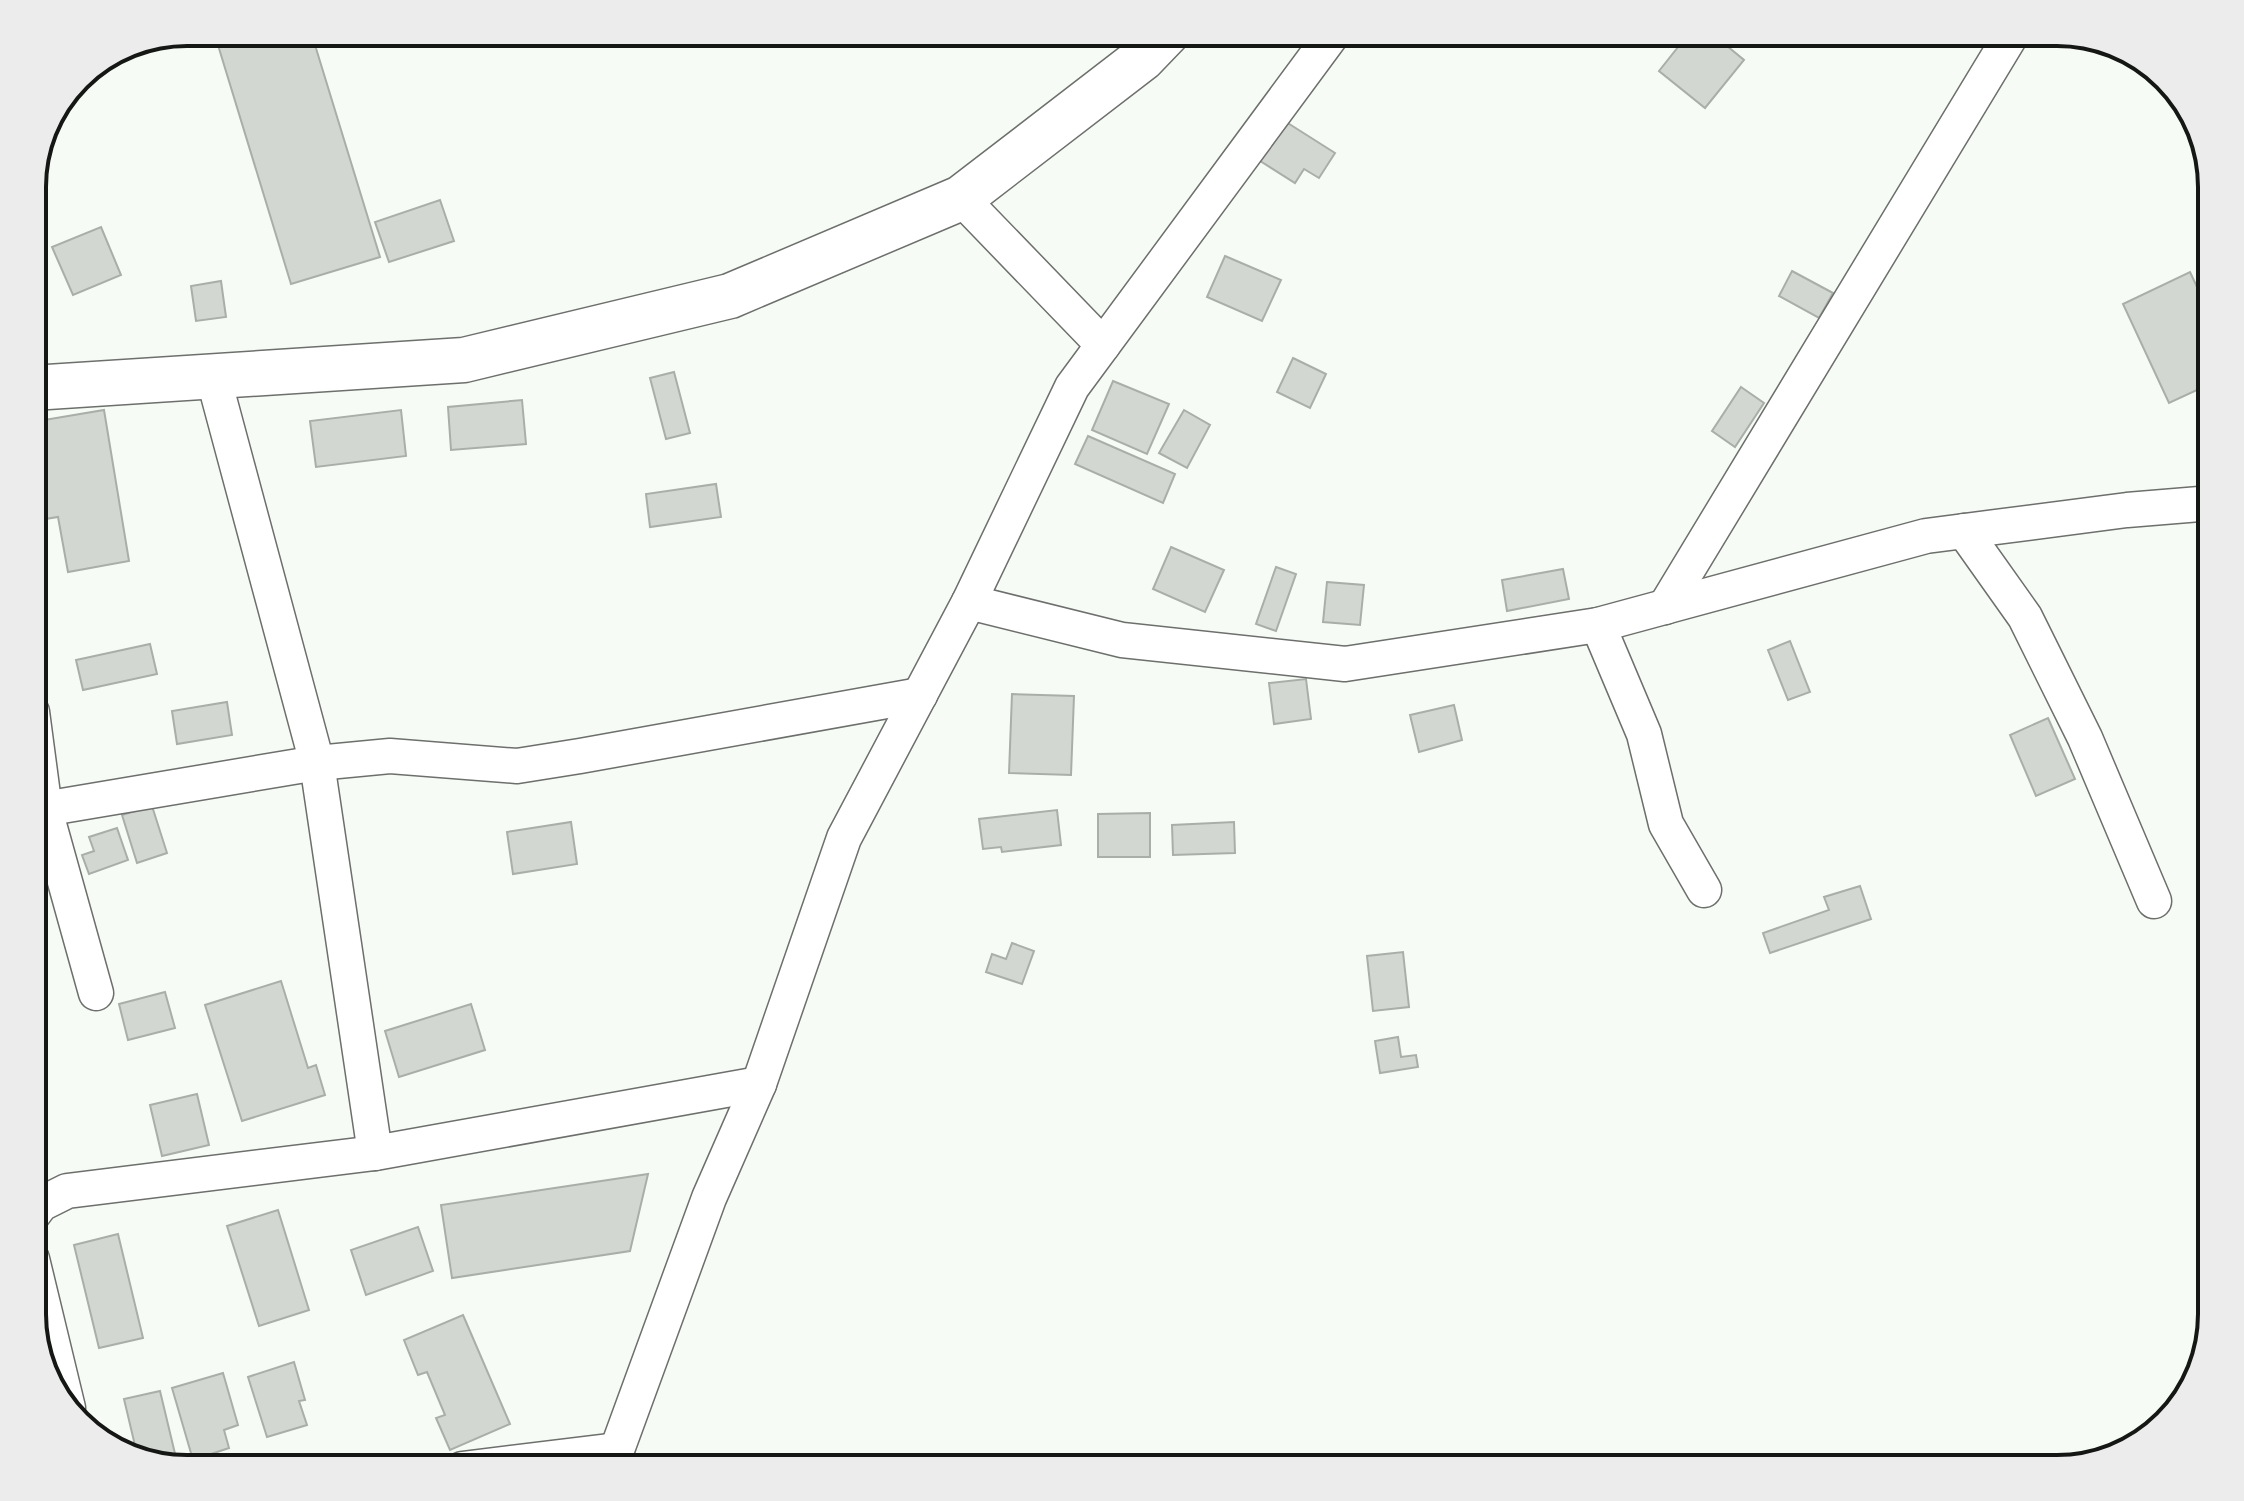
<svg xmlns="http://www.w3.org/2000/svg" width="2244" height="1501" viewBox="0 0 2244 1501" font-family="'Source Sans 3',sans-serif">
<rect width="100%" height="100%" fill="#f7fbf6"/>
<!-- building -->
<g fill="#d3d7d2" stroke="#aaaea9" stroke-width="2">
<polygon points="214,32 311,32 380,257 291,284"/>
<polygon points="1690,32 1710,32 1744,60 1705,108 1659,71"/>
<polygon points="1283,120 1335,153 1319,178 1304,169 1295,183 1257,159"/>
<polygon points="440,200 454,241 389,262 375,222"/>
<polygon points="101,227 121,275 73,295 52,247"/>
<polygon points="1225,256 1281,280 1262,321 1207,297"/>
<polygon points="1792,271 1833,293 1819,318 1779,296"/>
<polygon points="2190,272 2212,319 2212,383 2169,403 2123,304"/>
<polygon points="221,281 226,317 196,321 191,286"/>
<polygon points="1293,358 1326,374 1310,408 1277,392"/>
<polygon points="674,372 690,433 666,439 650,378"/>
<polygon points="1113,381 1169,404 1147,454 1092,430"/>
<polygon points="1741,387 1764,403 1735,447 1712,431"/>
<polygon points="522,400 526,444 451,450 448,407"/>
<polygon points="104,410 129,561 68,572 58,517 33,521 32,422"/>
<polygon points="401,410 406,456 316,467 310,421"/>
<polygon points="1184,410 1210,425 1187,468 1159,453"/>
<polygon points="1088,436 1175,474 1163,503 1075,464"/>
<polygon points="716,484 721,517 650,527 646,494"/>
<polygon points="1171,547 1224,570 1205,612 1153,589"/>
<polygon points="1276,567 1296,574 1276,631 1256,624"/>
<polygon points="1563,569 1569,599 1507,611 1502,580"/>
<polygon points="1327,582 1364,585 1360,625 1323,622"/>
<polygon points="1790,641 1810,692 1788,700 1768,650"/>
<polygon points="150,644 157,674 83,690 76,660"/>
<polygon points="1306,679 1311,719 1274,724 1269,683"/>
<polygon points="1012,694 1074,696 1071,775 1009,773"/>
<polygon points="227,702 232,735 177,744 172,711"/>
<polygon points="1454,705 1462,740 1419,752 1410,715"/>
<polygon points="2048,718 2075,779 2036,796 2010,735"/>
<polygon points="152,806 167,853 137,863 122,815"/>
<polygon points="1057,810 1061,845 1002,852 1001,847 983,849 979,819"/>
<polygon points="1150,813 1150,857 1098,857 1098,814"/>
<polygon points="571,822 577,864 513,874 507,832"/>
<polygon points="1234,822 1235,853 1173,855 1172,825"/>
<polygon points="117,828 128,860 89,874 82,855 94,851 89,837"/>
<polygon points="1860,886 1871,919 1770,953 1763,933 1829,910 1824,897"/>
<polygon points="1012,943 1034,951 1022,984 986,972 992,954 1006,959"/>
<polygon points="1403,952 1409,1007 1373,1011 1367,956"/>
<polygon points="281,981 308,1068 316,1065 325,1095 242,1121 205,1005"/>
<polygon points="165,992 175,1028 128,1040 119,1004"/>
<polygon points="471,1004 485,1050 399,1077 385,1031"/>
<polygon points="1398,1037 1401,1057 1416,1055 1418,1067 1380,1073 1375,1041"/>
<polygon points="197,1094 209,1145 162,1156 150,1105"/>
<polygon points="648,1174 630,1251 452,1278 441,1205"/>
<polygon points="278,1210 309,1310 259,1326 227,1226"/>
<polygon points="418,1227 433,1271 366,1295 351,1250"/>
<polygon points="118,1234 143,1338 99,1348 74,1245"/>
<polygon points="463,1315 510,1424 450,1450 436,1418 445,1415 427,1372 418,1375 404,1340"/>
<polygon points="294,1362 305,1400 299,1401 307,1425 267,1437 248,1377"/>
<polygon points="223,1373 238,1425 224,1430 229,1448 193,1460 172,1388"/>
<polygon points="160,1391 177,1462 169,1463 137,1454 124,1399"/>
</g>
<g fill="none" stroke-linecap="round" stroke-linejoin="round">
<defs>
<g id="street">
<polyline points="961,198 1103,345"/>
<polyline points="213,376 317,763 375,1153"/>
<polyline points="1964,531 2025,617 2085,738 2154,901"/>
<polyline points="969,602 1122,640 1345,664 1598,625 1926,536 2127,510 2212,503"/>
<polyline points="1665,607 2013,32"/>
<polyline points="1598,625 1644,734 1666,824 1704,890"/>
<polyline points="32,712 45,810 96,993"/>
<polyline points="32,811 317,763 390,756 517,766 580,756 920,695"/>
<polyline points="32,1216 41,1204 67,1191 375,1153 759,1084"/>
<polyline points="32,1259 68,1408"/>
<polyline points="462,1469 617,1450"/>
<polyline points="610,1469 709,1198 759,1084 844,838 969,602 1072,387 1334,32"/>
</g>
<polyline id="secondary" points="32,388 464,360 730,296 961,198 1143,58 1168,32"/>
</defs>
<!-- street casing -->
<use href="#street" stroke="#6c6f6b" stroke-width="37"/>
<!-- secondary casing -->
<use href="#secondary" stroke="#6c6f6b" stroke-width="47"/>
<!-- street -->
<use href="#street" stroke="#fff" stroke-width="34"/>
<!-- secondary -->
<use href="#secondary" stroke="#fff" stroke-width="44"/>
</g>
<!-- crop -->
<path d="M0 0H2244V1501H0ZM187 46H2057A141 141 0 0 1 2198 187V1314A141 141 0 0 1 2057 1455H187A141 141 0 0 1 46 1314V187A141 141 0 0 1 187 46Z" fill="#ececec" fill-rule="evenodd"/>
<path fill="none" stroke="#151715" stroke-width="4" d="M187 46H2057A141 141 0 0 1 2198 187V1314A141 141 0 0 1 2057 1455H187A141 141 0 0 1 46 1314V187A141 141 0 0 1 187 46Z"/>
</svg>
